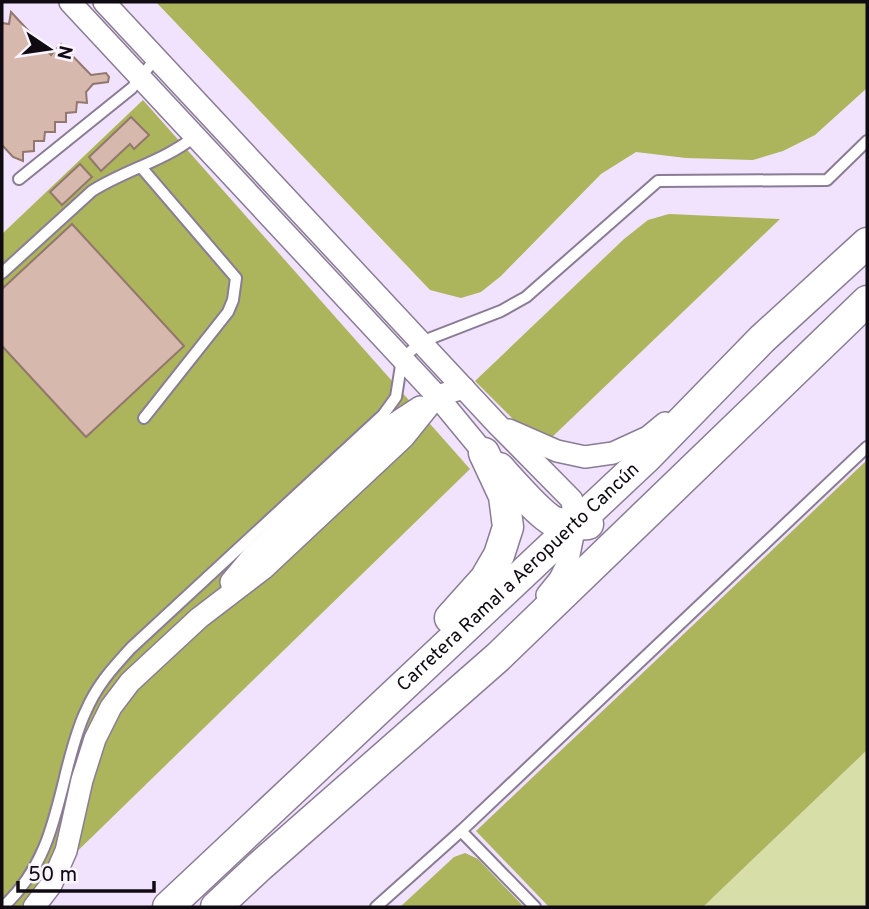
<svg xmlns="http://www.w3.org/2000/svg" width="869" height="909" viewBox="0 0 869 909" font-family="Overpass,sans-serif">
<rect width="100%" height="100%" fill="#f1e2fd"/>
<!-- green -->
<polygon fill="#d8dea7" points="867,750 867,907 703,907"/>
<!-- forest -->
<g fill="#acb45c">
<polygon points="156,2 867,2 867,88 815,135 783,151 753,160 686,158 636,152 601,174 501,276 481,292 461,298 430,290"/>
<polygon points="143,100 470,469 20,907 2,907 2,234"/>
<polygon points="669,214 780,219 549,440 524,430 475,381 624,239 648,220"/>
<polygon points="867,460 867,750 703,907 549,907 476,831"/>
<polygon points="465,853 478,859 524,907 400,907 454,857"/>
</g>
<!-- building -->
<g fill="#d6b8ac" stroke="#93776d" stroke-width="2">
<polygon points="11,12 51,55 61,44 91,75 106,73 109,77 108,82 93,84 86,92 87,103 77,102 76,112 66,113 66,122 55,122 55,132 45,132 44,141 34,141 34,151 23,152 23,161 13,157 2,145 2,23 9,24"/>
<polygon points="131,117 149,135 134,149 130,144 101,171 89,157"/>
<polygon points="80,164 92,177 62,205 50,192"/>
<polygon points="72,224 184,346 86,437 2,346 2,289"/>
</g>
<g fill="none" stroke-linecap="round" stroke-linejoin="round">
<defs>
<g id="service">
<polyline points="141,167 236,278 233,300 228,312 144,418"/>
<polyline points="19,179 132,88 156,58"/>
<path d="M2 273 92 191C125 170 164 161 194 137"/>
<polyline points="461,831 535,907"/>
<path d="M3 907C45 868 54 822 67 769 72 750 77 730 85 713 97 685 111 670 131 648L383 415 396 397 402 359 421 342 501 311 526 297 658 181 827 180 867 141"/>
<polyline points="376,907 461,831 867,447"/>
</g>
<g id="minor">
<polyline points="70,2 437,396 484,453"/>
<polyline points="104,2 497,424 572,500 575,525 567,565 560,579 547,595"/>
<polyline points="509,430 557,451 585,457 613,453 648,437 665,423"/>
<polyline points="231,582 252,557 391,426 420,407"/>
<polyline points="34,907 51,885 66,851 82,780 95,739 111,707 130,682 199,618 263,569 404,437 437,396 464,388"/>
</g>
<g id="secondary">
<path d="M499 468C510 480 542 517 555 522 565 525 577 525 588 524"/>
<polyline points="450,618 485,579 499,555 508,527 504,496 484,453"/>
<path id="s1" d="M168 907 647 457 762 339 867 243"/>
<polyline points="216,907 260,866 498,657 867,301"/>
</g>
</defs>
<!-- service casing -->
<use href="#service" stroke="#8a7c94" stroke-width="14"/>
<!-- minor casing -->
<use href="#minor" stroke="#8a7c94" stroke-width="24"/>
<!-- secondary casing -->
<use href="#secondary" stroke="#8a7c94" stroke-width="33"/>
<!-- service -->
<use href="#service" stroke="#fff" stroke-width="10"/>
<!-- minor -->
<use href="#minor" stroke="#fff" stroke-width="21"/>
<!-- secondary -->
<use href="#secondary" stroke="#fff" stroke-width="30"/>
</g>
<g text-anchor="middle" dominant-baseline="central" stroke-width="6" stroke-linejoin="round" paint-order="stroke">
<!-- street labels -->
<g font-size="19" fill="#100b13" stroke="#faf4fe">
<text stroke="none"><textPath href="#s1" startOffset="481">Carretera Ramal a Aeropuerto Cancún</textPath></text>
</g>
</g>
<!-- border -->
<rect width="869" height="909" fill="none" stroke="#100b13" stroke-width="7"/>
<!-- north arrow -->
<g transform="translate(49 49) rotate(103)" stroke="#faf4fe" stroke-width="5" paint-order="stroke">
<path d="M0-5L12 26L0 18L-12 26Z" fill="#100b13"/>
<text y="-10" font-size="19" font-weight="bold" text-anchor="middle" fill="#100b13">N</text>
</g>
<!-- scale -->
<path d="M18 881v10h136v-10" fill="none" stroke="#100b13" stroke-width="3.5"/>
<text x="28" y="881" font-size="21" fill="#100b13" stroke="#faf4fe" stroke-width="5" paint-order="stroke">50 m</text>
</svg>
